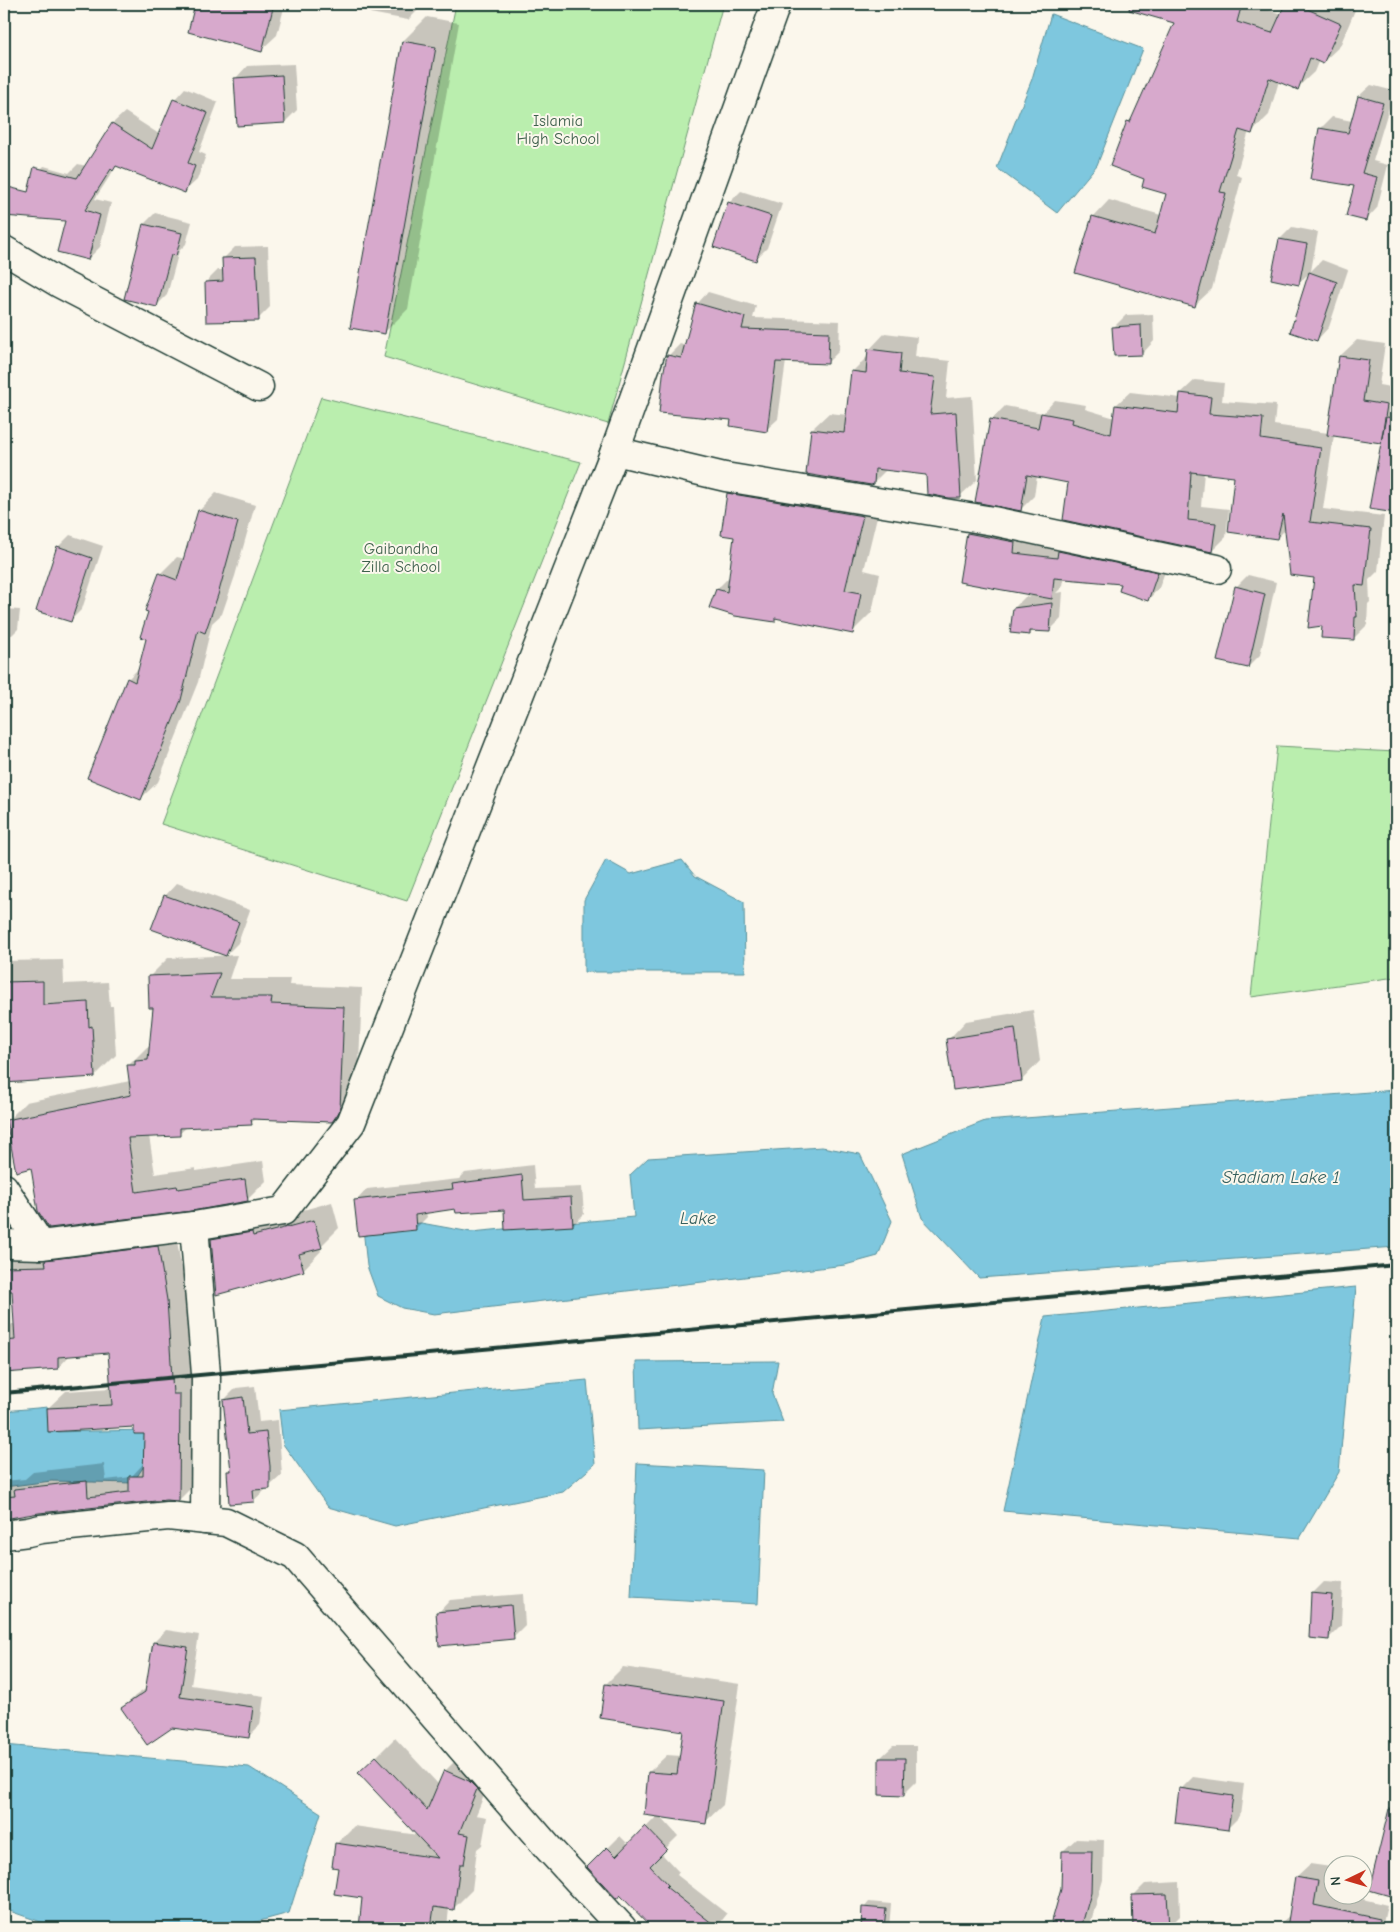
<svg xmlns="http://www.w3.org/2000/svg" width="1400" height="1932" viewBox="0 0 1400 1932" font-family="'Comic Neue',sans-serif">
<rect width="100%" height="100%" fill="#fbf7ec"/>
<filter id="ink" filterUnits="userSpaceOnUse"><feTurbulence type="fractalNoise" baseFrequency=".02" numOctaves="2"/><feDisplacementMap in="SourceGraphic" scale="10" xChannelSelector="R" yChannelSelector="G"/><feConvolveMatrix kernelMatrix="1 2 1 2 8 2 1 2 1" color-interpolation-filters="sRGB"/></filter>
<g filter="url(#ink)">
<!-- green -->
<g fill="#baeeae" stroke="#6c9671">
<polygon points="456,4 723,4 608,424 384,357"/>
<polygon points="321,397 581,462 407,901 161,824"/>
<polygon points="1277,746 1396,752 1396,977 1251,997"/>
</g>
<!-- water -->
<g fill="#7ec7de" stroke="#58909a">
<polygon points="1051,14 1143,49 1097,165 1057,213 997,168 1032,79"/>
<polygon points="606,860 631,874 682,860 695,876 744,902 745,972 584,972 584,900"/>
<polygon points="1396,1090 1396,1247 979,1278 922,1218 902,1154 985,1121"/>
<polygon points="822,1147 860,1154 892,1221 878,1256 845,1265 434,1314 402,1308 378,1296 367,1266 363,1228 421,1223 471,1232 634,1217 630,1175 648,1158"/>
<polygon points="1356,1287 1339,1472 1300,1538 1003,1511 1045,1317"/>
<polygon points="778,1361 772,1394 783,1422 638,1430 636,1362"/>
<polygon points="587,1380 595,1464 563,1492 395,1526 328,1507 283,1444 279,1410"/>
<polygon points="48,1407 49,1432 148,1430 149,1458 133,1483 51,1481 4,1487 4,1411"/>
<polygon points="637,1463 764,1470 758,1604 631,1597"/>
<polygon points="4,1745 249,1767 321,1813 289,1913 234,1928 58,1928 4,1909"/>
</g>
<!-- shadow -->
<g fill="#0003">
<polygon points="196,4 285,4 277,35 261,50 189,31"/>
<polygon points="371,4 424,4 408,20 370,13"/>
<polygon points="1141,4 1254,4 1253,5 1282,14 1290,4 1334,4 1355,10 1340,46 1323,62 1319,60 1314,72 1297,88 1279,81 1269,115 1252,132 1249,131 1236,175 1242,177 1212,289 1195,305 1093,217 1109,200 1161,215 1167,193 1146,179 1128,122 1135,115 1176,22 1139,11"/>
<polygon points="427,17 459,23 408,309 384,333 403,41"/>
<polygon points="294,64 297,110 285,122 235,79 247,66"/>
<polygon points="1371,85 1394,91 1373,161 1388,165 1377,208 1366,220 1355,185 1320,129 1332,117 1352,121 1359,96"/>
<polygon points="185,88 218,102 199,152 206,155 197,180 185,191 117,165 95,199 111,203 100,247 88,259 67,220 33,178 44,166 69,173 78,164 86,166 113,123 125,112 159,134 174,100"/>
<polygon points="4,157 7,158 4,182"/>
<polygon points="741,191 782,204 767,248 755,260 729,203"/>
<polygon points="155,213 192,222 186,244 179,251 167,295 156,306 125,298 144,224"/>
<polygon points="1292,227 1318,232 1311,271 1322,260 1348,270 1329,327 1317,340 1310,272 1299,283 1280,239"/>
<polygon points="268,246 270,307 258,319 206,282 218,270 224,270 223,259 235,247"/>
<polygon points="708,292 756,306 753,318 840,321 839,351 827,363 786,361 778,419 766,430 733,419 668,356 680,344 686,346 697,304"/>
<polygon points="1153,314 1154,341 1142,354 1114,327 1126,315"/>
<polygon points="885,333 917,337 915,357 950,361 946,398 972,396 977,480 960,496 928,474 887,469 873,483 812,429 829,413 848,415 852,372 868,356 869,350"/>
<polygon points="1357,340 1385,344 1379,385 1396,388 1396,426 1380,442 1334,435 1323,509 1384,516 1378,571 1369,580 1370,602 1368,604 1367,625 1353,639 1323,625 1316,577 1286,529 1277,538 1235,476 1204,472 1201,506 1229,509 1226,537 1212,551 1069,482 1037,476 1034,496 1020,510 991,420 1005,406 1043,413 1055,400 1086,405 1085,409 1115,418 1116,405 1130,392 1181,398 1181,393 1195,380 1224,383 1222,401 1276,405 1274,425 1328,433 1340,356"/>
<polygon points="1388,459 1396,459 1396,512 1370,508"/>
<polygon points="748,474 882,496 864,570 880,574 872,612 852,632 777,617 774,621 717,589 731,575 736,536 728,494"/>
<polygon points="216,493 255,505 235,576 222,614 212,623 198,682 158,782 140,799 128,679 140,667 160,574 177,557 185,559 199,511"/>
<polygon points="982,522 1169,561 1159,588 1148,600 1123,583 1064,578 1063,586 1056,593 1063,592 1061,619 1050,630 1034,630 1029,634 1014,608 1025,597 1037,595 960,581 970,534"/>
<polygon points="70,535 103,546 82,609 70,621 58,547"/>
<polygon points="1248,575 1276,582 1260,655 1248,667 1236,587"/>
<polygon points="4,609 20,610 18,629 12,635 4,634"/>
<polygon points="4,776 9,777 4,793"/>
<polygon points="177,883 250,910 238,943 226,955 165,896"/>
<polygon points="237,955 229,979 290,979 289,985 362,988 358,1090 351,1102 332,1121 257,1118 251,1123 187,1127 179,1134 149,1136 155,1174 196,1168 196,1171 263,1161 266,1181 247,1200 192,1209 32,1167 7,1121 26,1102 130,1081 128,1066 147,1047 150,1047 154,1007 149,977 168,958"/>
<polygon points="63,960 64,984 108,982 110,1006 113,1006 116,1055 95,1076 4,1081 4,961"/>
<polygon points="1033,1010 1040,1061 1022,1080 948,1040 966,1021"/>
<polygon points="533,1165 535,1189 582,1187 584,1214 573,1225 505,1209 456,1208 426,1212 427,1217 416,1228 356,1201 367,1189 459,1179 465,1173"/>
<polygon points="332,1202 339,1228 320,1247 321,1251 303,1270 212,1239 230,1221 271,1219"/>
<polygon points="175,1229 184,1282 191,1377 197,1377 196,1483 179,1500 166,1499 39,1512 4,1518 4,1481 25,1479 33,1472 104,1464 106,1480 131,1477 144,1463 145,1433 135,1426 48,1408 66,1391 112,1388 109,1351 71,1354 58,1368 4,1371 4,1332 12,1324 15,1324 14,1289 4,1290 4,1254"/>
<polygon points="255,1386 259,1422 278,1420 282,1475 253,1501 228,1472 232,1468 224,1400 236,1388"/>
<polygon points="1324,1582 1343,1583 1341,1626 1329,1638 1312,1594"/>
<polygon points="523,1594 525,1625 513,1637 438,1613 450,1600"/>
<polygon points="166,1630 199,1635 191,1685 264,1696 260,1725 248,1737 122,1709 135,1696 147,1688 154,1642"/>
<polygon points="623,1667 740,1684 723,1805 705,1822 659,1815 678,1836 661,1853 679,1872 677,1875 727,1914 716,1928 654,1928 620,1894 589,1867 620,1836 629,1845 658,1815 649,1772 667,1755 681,1756 685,1730 606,1684"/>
<polygon points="395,1738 439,1785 445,1771 463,1753 494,1771 476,1815 487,1817 482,1845 477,1849 472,1890 454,1908 449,1908 447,1928 360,1928 364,1896 339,1867 336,1844 354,1826 418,1835 360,1773"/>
<polygon points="893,1746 916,1746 916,1782 904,1794 880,1758"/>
<polygon points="1193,1777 1244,1784 1240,1816 1228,1828 1181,1789"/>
<polygon points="1395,1828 1396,1828 1396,1888 1390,1894"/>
<polygon points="1076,1839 1104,1840 1103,1880 1089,1928 1052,1928 1062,1889 1063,1851"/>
<polygon points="1310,1864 1331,1867 1327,1891 1332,1892 1332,1894 1342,1894 1387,1905 1382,1928 1275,1928 1290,1915 1296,1877"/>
<polygon points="1179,1882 1180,1916 1168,1928 1135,1928 1133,1896 1145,1884"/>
<polygon points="869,1902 891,1904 889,1928 862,1928 864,1908"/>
</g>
<!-- building -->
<g fill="#d7a9cc" stroke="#1f3d34">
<polygon points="195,4 274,4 262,52 188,32"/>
<polygon points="1130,4 1242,4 1237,22 1272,33 1285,4 1296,4 1341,24 1323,64 1310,58 1298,90 1269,78 1252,134 1239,130 1220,192 1226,193 1195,307 1075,273 1092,216 1155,234 1166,194 1142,187 1144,179 1110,166 1127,121 1130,122 1174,23 1129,10"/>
<polygon points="402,41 436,47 385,334 350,328"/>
<polygon points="282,75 285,123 237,126 234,78"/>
<polygon points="1358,96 1383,103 1362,173 1377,177 1366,221 1346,216 1354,186 1310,179 1319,128 1348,133"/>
<polygon points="173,99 208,113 188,163 195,166 185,193 116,166 113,171 111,169 85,210 100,215 88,260 57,252 65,221 4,216 4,186 28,192 34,167 77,178 112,123 152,149"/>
<polygon points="728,202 771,216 756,261 713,247"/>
<polygon points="143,224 182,233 176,256 171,255 157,307 124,299"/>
<polygon points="1279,239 1307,244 1299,285 1271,279"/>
<polygon points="256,257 259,321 206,322 205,282 223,281 222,258"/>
<polygon points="1309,272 1337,282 1317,341 1290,332"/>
<polygon points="696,303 745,317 742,329 829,332 828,364 776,362 767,432 730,426 731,420 659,413 663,375 667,355 681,358"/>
<polygon points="1141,325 1142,355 1114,356 1112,327"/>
<polygon points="868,349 901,353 899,373 935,377 930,414 956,412 961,498 948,498 927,494 926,475 875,469 874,484 871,485 806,474 811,429 844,433 851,371 866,373"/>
<polygon points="1339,356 1369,360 1363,401 1387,405 1381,443 1386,417 1396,418 1396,513 1369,509 1381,443 1327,435"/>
<polygon points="1180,393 1211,397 1209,414 1263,418 1261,439 1321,448 1310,522 1371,529 1364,586 1355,585 1357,617 1355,617 1354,640 1321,638 1322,626 1308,628 1314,578 1290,575 1283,514 1277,539 1228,532 1234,477 1191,472 1188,520 1216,523 1212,552 1063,520 1068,483 1027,475 1021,511 975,502 990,419 1038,428 1041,413 1073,419 1072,423 1111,434 1115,405 1178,413"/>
<polygon points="727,493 863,516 845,590 861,593 853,634 775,618 775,622 735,616 709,608 716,589 727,592 734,537 721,535"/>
<polygon points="198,510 238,522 218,595 205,633 198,630 181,700 141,800 87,778 127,678 135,682 146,639 140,637 148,612 145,611 159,573 177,580"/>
<polygon points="967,533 1015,542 1014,553 1057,558 1058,551 1158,572 1148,601 1119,591 1121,584 1054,578 1052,599 959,582"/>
<polygon points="57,546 92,558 71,622 36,611"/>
<polygon points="1235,586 1265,594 1248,668 1217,661"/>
<polygon points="1052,603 1050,632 1030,631 1030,635 1010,633 1013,608"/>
<polygon points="164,895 239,922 226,956 151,929"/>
<polygon points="220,973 211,997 272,997 271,1004 344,1007 340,1110 337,1115 332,1122 251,1119 252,1125 180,1128 180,1136 128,1138 136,1192 177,1186 178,1189 245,1179 248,1201 192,1211 49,1228 38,1211 31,1168 16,1172 6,1120 131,1095 127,1065 135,1065 135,1061 148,1060 153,1008 149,1008 148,976"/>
<polygon points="43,981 43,1005 88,1002 89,1027 92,1026 95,1077 4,1083 4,982"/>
<polygon points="1015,1028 1022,1081 953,1090 946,1039"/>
<polygon points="522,1175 524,1200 571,1197 573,1226 505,1230 504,1210 456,1213 455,1209 415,1215 416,1230 358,1236 354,1200 453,1189 452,1184"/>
<polygon points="314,1220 322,1248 299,1254 304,1271 216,1295 211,1239 252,1232 253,1236"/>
<polygon points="158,1246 167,1300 173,1394 180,1394 179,1501 166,1500 39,1513 4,1519 4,1497 15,1496 14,1489 87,1481 88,1497 129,1492 129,1476 143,1476 144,1434 134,1434 134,1427 48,1432 47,1408 112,1405 108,1353 58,1357 58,1369 4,1373 4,1341 15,1340 12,1291 4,1291 4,1267 46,1266 45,1260"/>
<polygon points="243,1397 247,1434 266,1432 270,1466 270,1489 253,1490 254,1502 229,1504 227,1471 231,1471 223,1400"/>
<polygon points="1311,1593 1332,1595 1329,1640 1309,1638"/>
<polygon points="511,1605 514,1639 439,1646 436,1612"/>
<polygon points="153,1642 188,1647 180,1697 253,1707 249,1738 172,1728 147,1745 121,1708 145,1692"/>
<polygon points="605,1684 724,1701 706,1824 644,1815 648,1772 677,1774 683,1731 600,1718"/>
<polygon points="376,1756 427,1810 444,1770 469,1781 477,1789 459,1833 469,1835 464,1864 460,1864 454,1910 434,1907 431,1928 359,1928 362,1898 334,1894 338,1868 332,1867 335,1843 438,1858 358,1773"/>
<polygon points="879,1758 905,1758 904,1796 879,1795"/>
<polygon points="1179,1788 1233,1796 1228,1830 1175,1823"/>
<polygon points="1389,1809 1396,1810 1396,1872 1390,1896 1369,1890"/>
<polygon points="645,1826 667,1849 650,1866 668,1885 666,1887 718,1928 652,1928 620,1895 617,1899 587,1867 607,1847 616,1856"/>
<polygon points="1062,1851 1092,1851 1091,1893 1081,1928 1050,1928 1061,1889"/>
<polygon points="1295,1877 1318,1881 1314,1905 1380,1919 1379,1928 1287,1928"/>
<polygon points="1167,1894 1169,1928 1133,1928 1132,1895"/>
<polygon points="862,1907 886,1909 884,1928 861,1928"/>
</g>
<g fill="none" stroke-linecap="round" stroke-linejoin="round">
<defs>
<g id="street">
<polyline points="4,250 59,283 259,387"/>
<polyline points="615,451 725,477 993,521 1217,569"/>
<polyline points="194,1226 206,1374 205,1520"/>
</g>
<g id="secondary">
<polyline points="4,1188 41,1245"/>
<polyline points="4,1244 41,1245 194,1226 283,1211 351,1123 615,451 776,4"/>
<polyline points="4,1535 28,1532 41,1529 168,1516 226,1522 295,1556 550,1850 622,1928"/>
</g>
</defs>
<!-- street casing -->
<use href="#street" stroke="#1f3d34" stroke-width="31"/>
<!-- secondary casing -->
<use href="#secondary" stroke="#1f3d34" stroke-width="31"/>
<!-- street -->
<use href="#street" stroke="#fbf7ec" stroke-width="28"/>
<!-- secondary -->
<use href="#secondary" stroke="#fbf7ec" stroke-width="28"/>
<!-- rail -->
<polyline stroke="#1f3d34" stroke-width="4" points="4,1393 1396,1265"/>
</g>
</g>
<g text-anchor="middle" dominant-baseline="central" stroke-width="4" stroke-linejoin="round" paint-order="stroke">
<!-- park labels -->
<g font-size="16" fill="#3e604c" stroke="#fbf7ec">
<text x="558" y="121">Islamia<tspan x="558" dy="18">High School</tspan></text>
<text x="401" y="549">Gaibandha<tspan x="401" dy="18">Zilla School</tspan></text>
</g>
<!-- water labels -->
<g font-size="18" font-style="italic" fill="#37605e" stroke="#fbf7ec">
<text x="1281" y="1177">Stadiam Lake 1</text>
<text x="698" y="1218">Lake</text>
</g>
</g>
<!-- margin -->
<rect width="1400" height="1932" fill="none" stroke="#fbf7ec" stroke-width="20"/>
<rect x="10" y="10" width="1380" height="1912" fill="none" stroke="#1f3d34" stroke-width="2" filter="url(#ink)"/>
<!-- north arrow -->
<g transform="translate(1348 1880) rotate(265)"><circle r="24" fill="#fbf7ec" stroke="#a3ada2"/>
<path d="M0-4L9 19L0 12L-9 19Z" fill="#c8321e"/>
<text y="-8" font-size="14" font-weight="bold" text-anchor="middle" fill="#1f3d34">N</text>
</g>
</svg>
